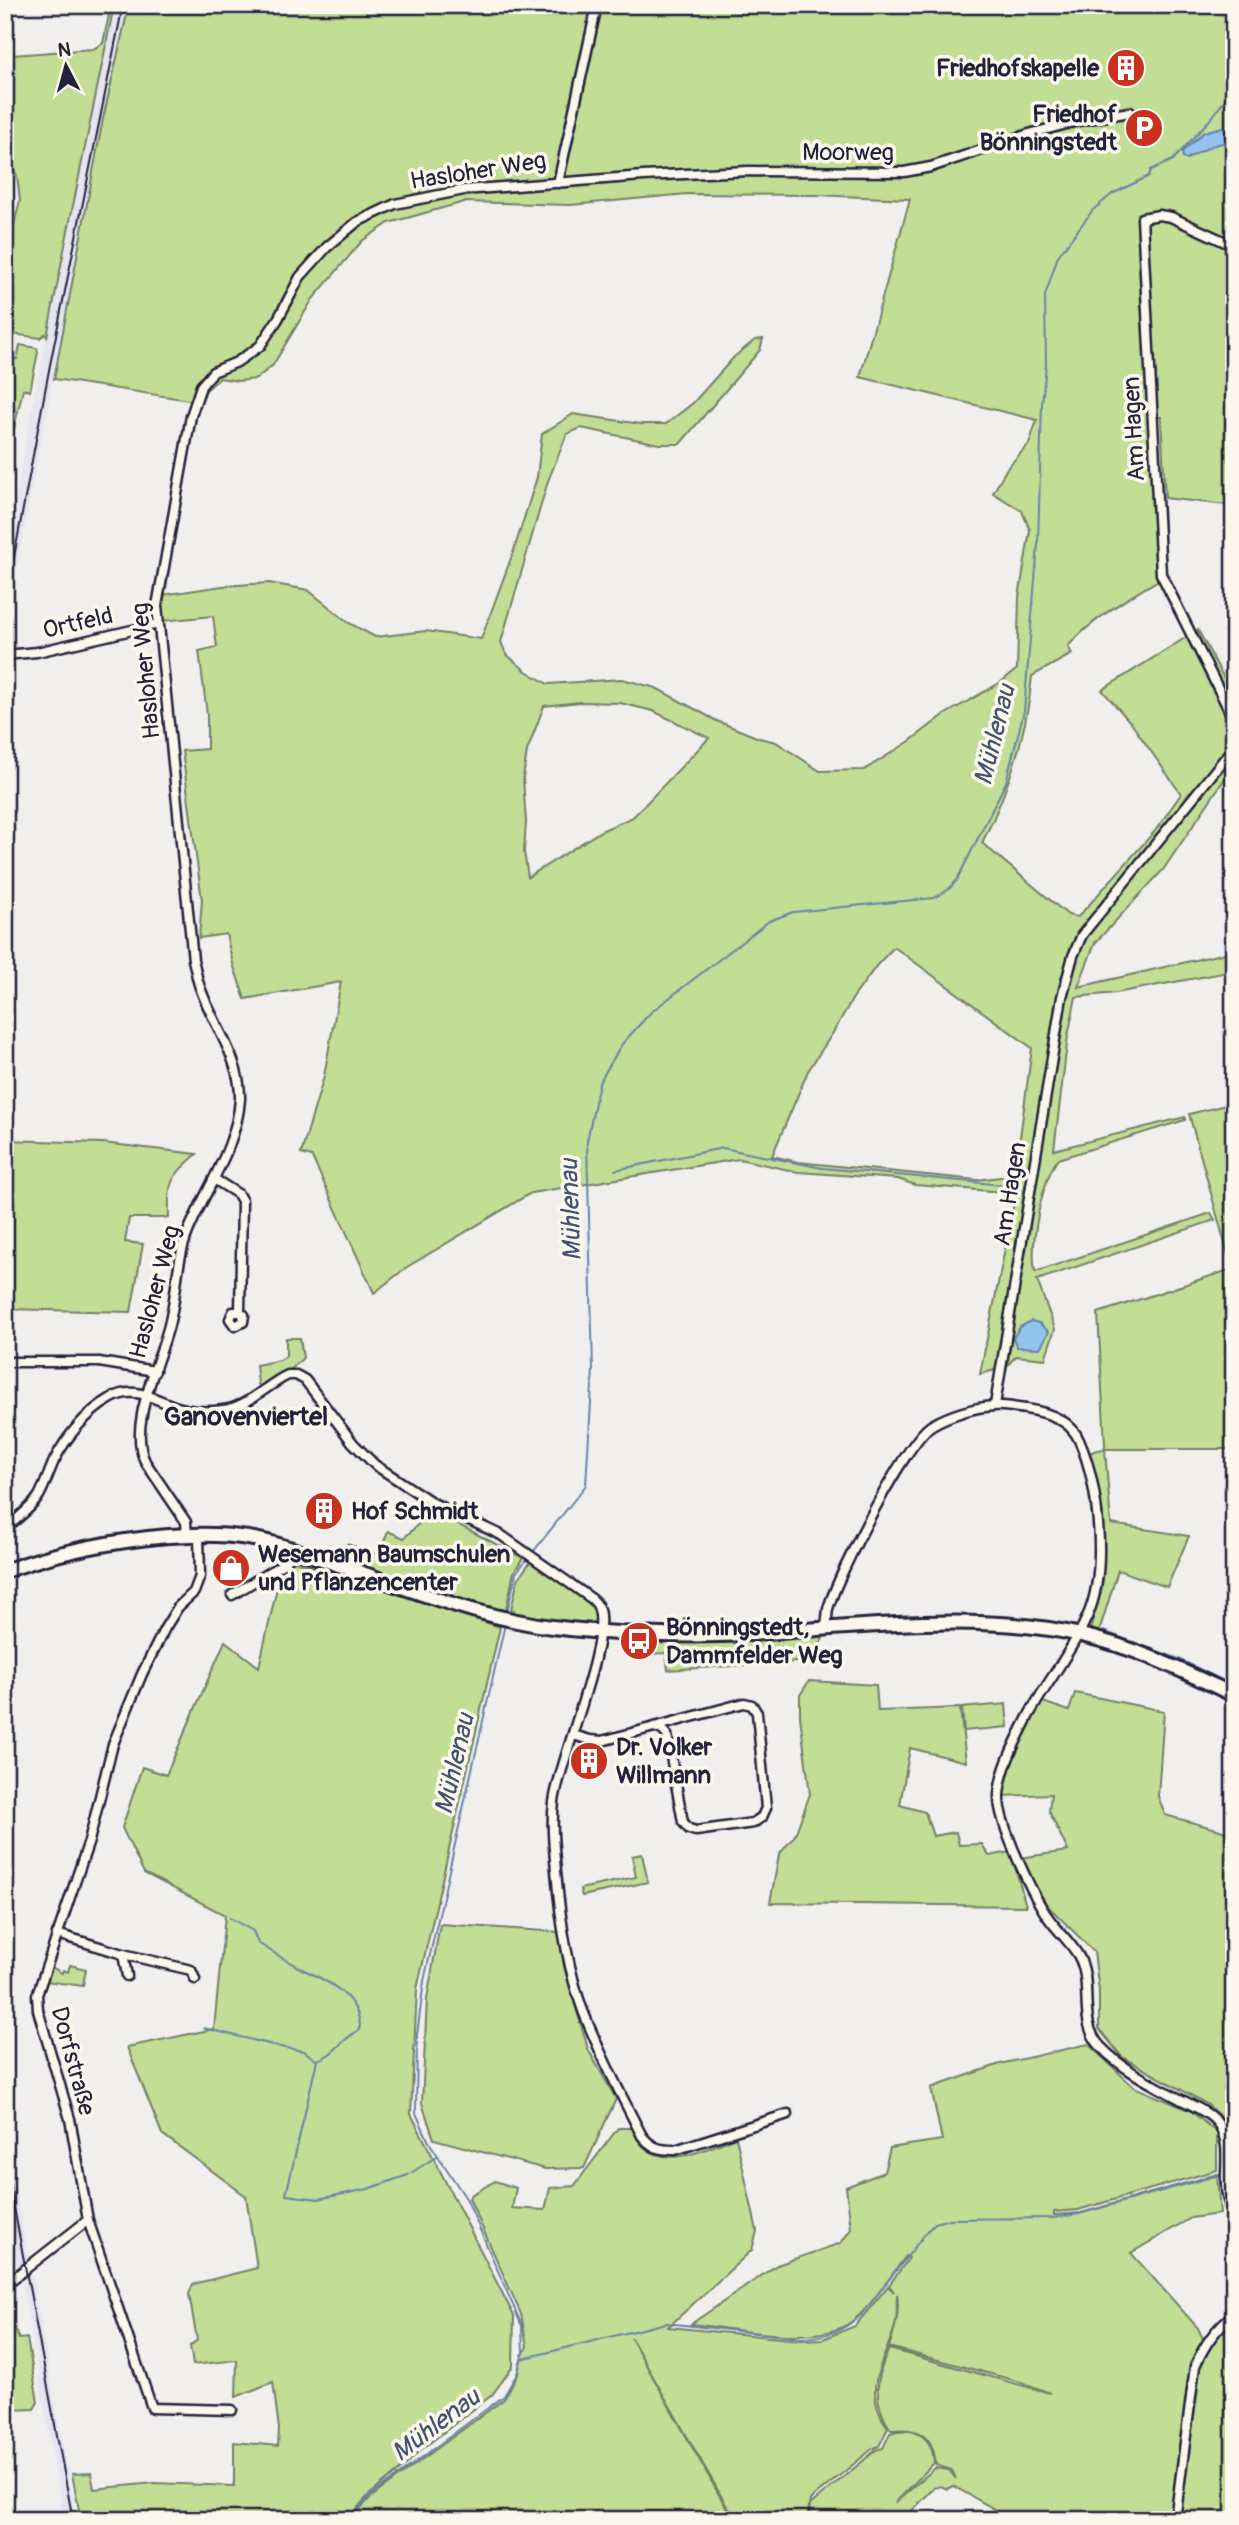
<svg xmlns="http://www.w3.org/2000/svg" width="1239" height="2525" viewBox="0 0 1239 2525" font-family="Pangolin,sans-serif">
<rect width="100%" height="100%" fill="#f1efee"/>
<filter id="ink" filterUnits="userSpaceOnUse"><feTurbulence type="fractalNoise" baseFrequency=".0143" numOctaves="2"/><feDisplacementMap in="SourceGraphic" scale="14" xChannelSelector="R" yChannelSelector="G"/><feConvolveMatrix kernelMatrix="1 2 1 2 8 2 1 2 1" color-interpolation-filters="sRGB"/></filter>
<g filter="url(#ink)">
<!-- built -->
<g fill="#e6e5f1">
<polygon points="114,5 128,5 103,119 5,629 5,557 30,419 68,228 91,127"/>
<polygon points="5,2131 29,2262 19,2270 5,2203"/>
<polygon points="32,2274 47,2358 77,2520 64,2520 59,2491 22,2282"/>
</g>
<!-- green -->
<g fill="#c2dd94" stroke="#728068" stroke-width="2" fill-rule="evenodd">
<path d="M111 5H114C92 116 68 226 47 337L45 334 40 338 5 333V230L13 229 20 200 17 176 5 150V38H11L12 55 93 49 103 43Z"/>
<path d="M129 5H1234V506L1165 498 1161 417H1149L1157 581C1125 600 1094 618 1068 646L1072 654 1032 676C1027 734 1008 791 982 843L1068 915 1078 917 1155 831 1181 794 1131 723 1102 690 1198 630 1234 697V765L1163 870 1095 943 1078 987 1234 951V971L1116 993 1076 997 1068 1036 1054 1150 1185 1117V1120L1058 1159C1041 1182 1030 1244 1035 1272L1211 1213 1215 1220 1037 1280 1055 1329 1045 1359 1016 1356 1006 1367 980 1374 1016 1193 915 1185 898 1179 798 1172 739 1159 531 1193 407 1267 374 1293 312 1157 301 1154 324 1076 341 982 245 999 233 964 226 934 199 938 202 900 182 751 207 749V714L199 651 217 647 213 616 162 621V595L222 586 269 583 308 590 349 623 375 637 426 631 481 639 514 550 537 477 542 434 573 414 641 424H666L693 403 734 357 755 340 763 339 760 350 680 444H659L581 428 567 434 548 481 501 642 506 654 526 671 548 684 622 679 656 688 717 721 759 738 776 742 820 771 864 770 910 741 944 715 1001 682 1017 669 1019 597 1030 530 1022 511 993 493 1007 468 1029 444 1037 420 860 377 910 199 815 195 687 194 571 205 464 202 389 223 362 241 312 300 273 365 256 379 238 381 220 378 206 390 201 402 54 379 103 119ZM580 702 620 703 653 711 709 738 633 817 601 831 528 877 524 852 526 822 523 778 527 751 544 706ZM894 947 1032 1048 1015 1175 977 1180 798 1162 772 1156 808 1071 834 1031 853 998 877 965Z"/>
<polygon points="20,345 37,348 38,352 30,391 23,389 5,468 5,357 17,359"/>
<path d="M1234 1103V1449H1105L1111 1524 1189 1536 1167 1587 1118 1570 1099 1632 1090 1631C1108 1568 1104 1522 1087 1459 1090 1450 1096 1450 1104 1449L1105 1445 1098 1313 1232 1269 1189 1114Z"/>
<path d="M5 1140 103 1143 197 1154C170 1178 168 1181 169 1218H129L125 1242 143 1244 131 1312 5 1309Z"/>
<polygon points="286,1338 300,1338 303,1358 287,1373 262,1388 258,1384 256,1365 280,1360 286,1356"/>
<polygon points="432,1511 523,1558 514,1572 505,1614 491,1612 333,1560 347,1544 379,1555 388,1531 404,1538"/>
<polygon points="295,1561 500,1627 417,1989 411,2114 514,2316 513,2366 492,2395 418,2452 407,2464 368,2496 347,2520 81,2520 72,2474 91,2473 94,2489 154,2483 234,2486 234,2442 278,2446 279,2429 273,2382 236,2397 237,2360 193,2365 190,2346 197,2340 189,2294 193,2284 257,2268 246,2196 162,2134 127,2047 214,2029 225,1915 144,1873 122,1828 142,1767 166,1775 225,1641 259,1667 281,1570"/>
<path d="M531 1561 591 1604C598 1613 598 1623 586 1626L513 1616 514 1610 511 1609 518 1579Z"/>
<polygon points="824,1636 812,1661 668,1670 666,1653 650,1654 653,1643 725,1643"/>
<polygon points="809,1681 876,1685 878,1711 960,1708 966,1762 910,1748 900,1805 925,1812 933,1836 956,1832 959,1845 982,1844 989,1856 1011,1852 1026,1906 770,1903 779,1855 795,1835 810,1794 800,1717 800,1695"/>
<polygon points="1075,1693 1164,1711 1158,1796 1165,1815 1220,1830 1234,1836 1234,2170 1229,2171 1228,2124 1207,2104 1122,2057 1099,2029 1099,1991 1094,1952 1047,1905 1019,1858 1068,1851 1049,1811 1051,1794 1003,1796 1012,1762 1040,1701 1069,1711"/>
<polygon points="1006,1704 1008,1727 964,1731 962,1708"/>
<polygon points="642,1854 648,1882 582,1896 580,1889 636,1877 632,1856"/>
<polygon points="440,1924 559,1932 564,1966 588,2049 616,2099 584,2168 545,2169 434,2139 422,2103 427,1999"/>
<polygon points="70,1965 86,1969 83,1986 45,1981 50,1966 62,1973 63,1970 68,1972"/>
<path d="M1088 2044 1134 2087 1191 2111 1217 2133V2170L1078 2210 1054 2212V2215L1081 2213 1217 2174 1220 2214 1191 2218 1131 2253 1198 2328 1206 2345 1234 2316V2520H1014L953 2486 947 2489 941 2486 934 2488 903 2520H880L882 2516 878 2520H808L810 2505 876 2450 883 2448 890 2433C915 2425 933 2437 934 2463L895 2503 935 2468 949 2470 956 2479 952 2470 936 2465C933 2435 921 2427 891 2430 872 2402 875 2378 889 2349L1050 2393 1021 2382 889 2347C895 2329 900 2313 897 2294 896 2304 898 2315 895 2326 884 2364 860 2389 888 2428L879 2446 872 2449 810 2500 807 2520H739L728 2508 631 2338 727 2509 737 2520H350L370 2498 504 2399 518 2374 520 2362 527 2346 521 2314 469 2198 471 2195 495 2181 516 2188 512 2208 545 2210 550 2188 574 2186 618 2128H632C636 2134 639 2143 644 2147 669 2170 710 2147 736 2137L757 2231 752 2250 668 2327 801 2340 823 2339 855 2326 888 2286 894 2292 889 2285 909 2258 906 2256C890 2276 871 2308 851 2322 816 2348 733 2328 691 2324L777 2265 841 2243 851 2229 846 2187 884 2172 890 2148 942 2140 931 2088 1000 2064Z"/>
<polygon points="14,2327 19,2339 27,2338 38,2402 34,2409 8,2410 5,2328"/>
</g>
<!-- water -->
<g fill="#95c3f0" stroke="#6783a8" stroke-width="2">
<polygon points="1222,127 1234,132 1234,140 1211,146 1187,159 1183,158 1182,152 1204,132"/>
<polygon points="1031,1321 1039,1323 1049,1332 1040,1348 1017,1347 1013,1338 1020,1327"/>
</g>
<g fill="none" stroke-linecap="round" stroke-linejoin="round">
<!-- stream -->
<g stroke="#6783a8" stroke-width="2">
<polyline points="615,1170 723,1148 822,1168 1014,1186"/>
<polyline points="533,1552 586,1485 593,1369 587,1141 599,1083 622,1044 651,1012 769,921 793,912 934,898 949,889 957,880 1006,782 1024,711 1038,544 1042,404 1046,364 1045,296 1058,256 1093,210 1112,194 1149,176 1151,170 1173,160 1214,115 1234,86"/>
<polyline points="507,1612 516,1573 527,1559"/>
<polyline points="1103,1631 1179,1659 1234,1686"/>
<polyline points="106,1792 111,1769"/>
<path d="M230 1918 253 1931 258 1943C272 1952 287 1961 302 1969 328 1981 361 1997 360 2030 340 2039 336 2055 317 2060L286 2195 318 2199 368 2189 408 2175 437 2156"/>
<polyline points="204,2028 285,2048 304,2051 316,2060"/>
<polyline points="1230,2171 1234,2170"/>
<path d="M521 2359 666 2323 802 2338C826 2337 843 2331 861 2315L929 2229 935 2223 949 2219 1053 2218 1079 2214 1219 2175 1224 2204 1234 2220"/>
<polyline points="349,2520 369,2497 504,2396 517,2374 523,2353 522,2326 467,2200 429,2142 416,2113 417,2035 424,1981 505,1624"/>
</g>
<defs>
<g id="street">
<polyline points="558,183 597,5"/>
<polyline points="1234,246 1171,217 1159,215 1142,218 1161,574 1234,720"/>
<polyline points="5,655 37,652 158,624"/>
<polyline points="214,1179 238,1194 242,1201 240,1312 233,1312 230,1319 235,1326 243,1322 244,1315 240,1312"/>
<polyline points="5,1362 99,1362 155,1371"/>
<polyline points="995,1405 1062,997 1073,956 1082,935 1234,747"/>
<path d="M5 1529C16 1519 31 1509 39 1496 45 1485 49 1472 54 1461 66 1437 87 1412 110 1399 138 1382 158 1404 185 1409 198 1412 210 1412 223 1410 248 1407 266 1385 288 1375H296L305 1380 353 1443 375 1465 433 1503 501 1535 592 1599C594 1601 597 1603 598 1607 612 1638 559 1761 554 1802 551 1825 554 1848 556 1871 560 1918 567 1967 583 2011 600 2054 621 2095 642 2136 652 2148 659 2150 675 2150L788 2114"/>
<path d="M187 1536 186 1522 146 1463C126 1428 160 1362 169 1325 177 1295 176 1261 188 1232 206 1188 237 1147 240 1099 241 1060 214 1026 201 990 197 981 196 970 193 960L157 606 191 416 201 386 213 372 237 362 260 346 278 319 300 277 327 247 357 222 395 204 464 190 643 176 748 171 904 172 931 167 1029 134 1078 121 1130 112"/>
<polyline points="199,1536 200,1576 194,1592 178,1607 165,1628 142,1674 113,1744 89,1841 37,1995 38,2010 70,2119 88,2220 152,2408 232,2410"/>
<polyline points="232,1595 286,1562 292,1549"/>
<path d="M826 1628C827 1622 827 1615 828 1609 837 1576 906 1441 932 1425 949 1415 975 1407 994 1406 1004 1405 1016 1408 1026 1409 1047 1412 1070 1419 1079 1440 1099 1485 1108 1572 1087 1617 1072 1652 1046 1683 1028 1717 1016 1741 1001 1768 999 1795 997 1821 1034 1899 1050 1920 1059 1932 1070 1942 1078 1955 1095 1984 1076 2021 1101 2047 1122 2069 1150 2083 1176 2097 1189 2104 1210 2112 1219 2125 1236 2152 1216 2186 1234 2213"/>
<polyline points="573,1735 590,1740 602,1741 744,1703 752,1705 757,1713 766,1808 762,1817 753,1823 696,1831 689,1829 683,1822 667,1735 662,1730 654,1727"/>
<polyline points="57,1934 123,1954 191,1970 195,1979"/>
<polyline points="123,1954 127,1976"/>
<polyline points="5,2285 88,2220"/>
<path d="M1175 2520 1195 2366C1205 2344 1215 2329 1234 2314"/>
</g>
<path id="secondary" d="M5 1571C72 1546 178 1527 248 1538 279 1543 309 1555 339 1565 415 1591 489 1622 570 1629 628 1635 688 1637 747 1634 854 1628 976 1611 1081 1635 1135 1647 1185 1672 1234 1695"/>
</defs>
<!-- street casing -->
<use href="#street" stroke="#22223b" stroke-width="13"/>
<!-- secondary casing -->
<use href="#secondary" stroke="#22223b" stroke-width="18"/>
<!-- street -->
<use href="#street" stroke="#fbf7ec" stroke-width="8"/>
<!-- secondary -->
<use href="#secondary" stroke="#fbf7ec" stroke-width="12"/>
<!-- rail -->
<g stroke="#22223b" stroke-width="2">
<polyline points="5,605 49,370 123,5"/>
<polyline points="5,2160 73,2520"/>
</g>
</g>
</g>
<!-- icons -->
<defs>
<symbol id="building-disc" viewBox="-11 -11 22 22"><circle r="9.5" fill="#c8321e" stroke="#fbf7ec"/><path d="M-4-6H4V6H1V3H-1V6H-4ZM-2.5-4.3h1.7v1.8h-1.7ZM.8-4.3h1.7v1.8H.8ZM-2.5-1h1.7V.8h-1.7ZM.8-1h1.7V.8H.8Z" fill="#fff"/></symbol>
<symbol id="parking-disc" viewBox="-11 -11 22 22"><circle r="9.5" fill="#c8321e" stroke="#fbf7ec"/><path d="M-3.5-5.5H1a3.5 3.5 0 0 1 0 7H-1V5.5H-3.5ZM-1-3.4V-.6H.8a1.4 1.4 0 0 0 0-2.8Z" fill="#fff"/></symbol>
<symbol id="shop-disc" viewBox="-11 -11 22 22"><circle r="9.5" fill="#c8321e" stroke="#fbf7ec"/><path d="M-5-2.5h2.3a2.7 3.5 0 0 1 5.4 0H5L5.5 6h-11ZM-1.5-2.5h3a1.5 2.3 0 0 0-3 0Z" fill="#fff"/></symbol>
<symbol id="bus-disc" viewBox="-11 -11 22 22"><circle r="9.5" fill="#c8321e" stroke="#fbf7ec"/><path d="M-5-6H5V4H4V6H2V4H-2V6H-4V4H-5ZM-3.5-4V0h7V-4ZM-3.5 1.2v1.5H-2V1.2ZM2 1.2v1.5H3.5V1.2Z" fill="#fff"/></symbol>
</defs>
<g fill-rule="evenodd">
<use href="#building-disc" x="1104" y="46" width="44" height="44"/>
<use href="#parking-disc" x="1122" y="106" width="44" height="44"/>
<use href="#building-disc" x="302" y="1489" width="44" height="44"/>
<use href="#shop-disc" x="209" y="1546" width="44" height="44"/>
<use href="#bus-disc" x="617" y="1619" width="44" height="44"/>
<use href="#building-disc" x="567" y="1739" width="44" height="44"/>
</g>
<g text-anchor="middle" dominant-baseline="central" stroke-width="7" stroke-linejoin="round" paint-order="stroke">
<!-- poi labels -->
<g font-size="24" font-weight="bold" fill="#22223b" stroke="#fbf7ec" text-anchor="start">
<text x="1099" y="68" text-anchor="end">Friedhofskapelle</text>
<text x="1117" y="114" text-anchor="end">Friedhof<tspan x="1117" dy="28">Bönningstedt</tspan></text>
<text x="351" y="1511">Hof Schmidt</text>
<text x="258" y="1554">Wesemann Baumschulen<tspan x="258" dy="28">und Pflanzencenter</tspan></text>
<text x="666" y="1627">Bönningstedt,<tspan x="666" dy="28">Dammfelder Weg</tspan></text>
<text x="616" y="1747">Dr. Volker<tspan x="616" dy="28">Willmann</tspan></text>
</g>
<!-- street labels -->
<g font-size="24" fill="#22223b" stroke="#fbf7ec">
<text x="848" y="152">Moorweg</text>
<text transform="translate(478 171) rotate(-9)">Hasloher Weg</text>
<text transform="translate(1134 429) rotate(-93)">Am Hagen</text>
<text transform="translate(78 623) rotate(-13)">Ortfeld</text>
<text transform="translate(146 671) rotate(-95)">Hasloher Weg</text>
<text transform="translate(1010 1194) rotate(-81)">Am Hagen</text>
<text transform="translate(155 1292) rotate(-75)">Hasloher Weg</text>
<text transform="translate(73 2061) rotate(75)">Dorfstraße</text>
</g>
<!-- water labels -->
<g font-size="26" font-style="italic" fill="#445271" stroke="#fbf7ec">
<text transform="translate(995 735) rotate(-76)">Mühlenau</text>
<text transform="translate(571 1210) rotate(-92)">Mühlenau</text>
<text transform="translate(455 1764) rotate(-77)">Mühlenau</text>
<text transform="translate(436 2425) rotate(-37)">Mühlenau</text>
</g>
<!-- neighbourhood labels -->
<g font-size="26" font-weight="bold" fill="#22223b" stroke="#fbf7ec">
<text x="246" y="1417">Ganovenviertel</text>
</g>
</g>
<!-- margin -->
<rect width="1239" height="2525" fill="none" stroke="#fbf7ec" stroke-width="28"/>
<rect x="14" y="14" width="1211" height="2497" fill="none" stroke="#22223b" stroke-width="2.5" filter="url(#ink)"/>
<!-- north arrow -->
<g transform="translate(66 66) rotate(354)" stroke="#fbf7ec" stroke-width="5" paint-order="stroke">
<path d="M0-5L12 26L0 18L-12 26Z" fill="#22223b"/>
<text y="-10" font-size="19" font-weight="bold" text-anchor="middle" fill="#22223b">N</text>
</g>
</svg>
